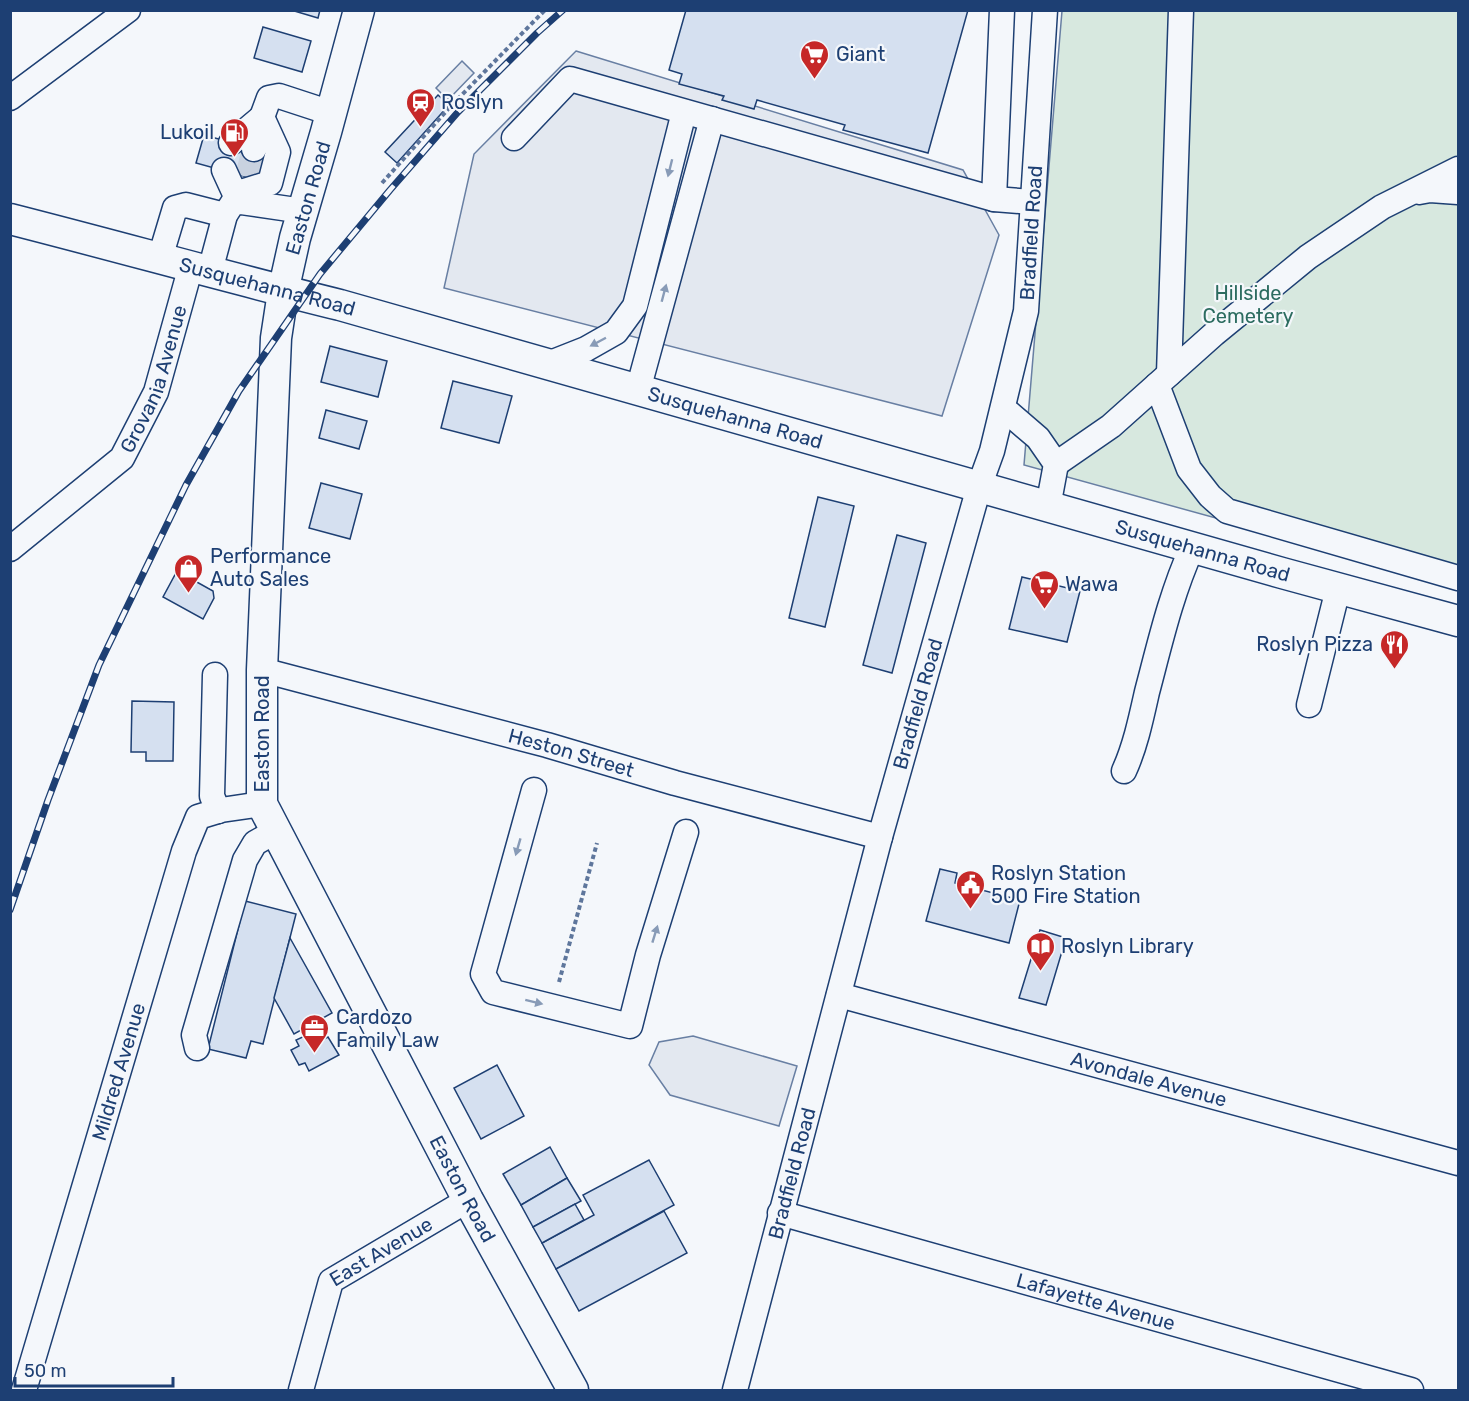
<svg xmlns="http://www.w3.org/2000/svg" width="1469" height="1401" viewBox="0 0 1469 1401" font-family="Rubik,sans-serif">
<rect width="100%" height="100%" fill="#f4f7fb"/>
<!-- green -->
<polygon fill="#d7e8df" stroke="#687fa3" stroke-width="1.5" points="1062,11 1458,11 1458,585 1024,465"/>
<!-- parking -->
<g fill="#e3e8f0" stroke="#687fa3" stroke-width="1.5">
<polygon points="576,51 963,170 999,235 942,416 444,288 474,154"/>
<polygon points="462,61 474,73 448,100 436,88"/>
<polygon points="693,1036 797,1066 779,1126 670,1095 649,1065 659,1042"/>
</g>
<!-- building -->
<g fill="#d5e0f0" stroke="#1d3f73" stroke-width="1.5">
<polygon points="291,10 320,10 318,18"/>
<polygon points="686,10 968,10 928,153 843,130 845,125 757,100 754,109 722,100 724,96 679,84 682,74 669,70"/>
<polygon points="263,27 311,41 302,72 254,58"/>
<polygon points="438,95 449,105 397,163 385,152"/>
<polygon points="204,135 273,154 265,182 196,163"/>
<polygon points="330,346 387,361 378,397 321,382"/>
<polygon points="453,381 512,396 499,443 441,428"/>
<polygon points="326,410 367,421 359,449 319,438"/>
<polygon points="321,483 362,494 350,539 309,528"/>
<polygon points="818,497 854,506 825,627 789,618"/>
<polygon points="897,535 926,543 892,673 863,665"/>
<polygon points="177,571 213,591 214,598 203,619 163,597"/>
<polygon points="1022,577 1080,591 1067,642 1009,629"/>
<polygon points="132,701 174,702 173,761 146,761 146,752 131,752"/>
<polygon points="940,869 957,873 955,883 1020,900 1009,943 926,921"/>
<polygon points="245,901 296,914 263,1044 251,1041 246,1058 208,1049"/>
<polygon points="1040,930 1066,938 1046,1005 1019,998"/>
<polygon points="290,938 332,1013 294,1034 274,998"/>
<polygon points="318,1030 322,1040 328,1037 339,1055 309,1071 305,1063 299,1065 291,1050 299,1046 296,1040"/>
<polygon points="497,1065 524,1116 481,1139 454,1088"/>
<polygon points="550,1147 567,1178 521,1205 503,1174"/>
<polygon points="649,1160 674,1205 556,1269 542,1243 594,1215 583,1195"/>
<polygon points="567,1178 581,1201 533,1227 521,1205"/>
<polygon points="575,1204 584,1220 542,1243 533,1227"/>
<polygon points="664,1211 687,1253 579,1311 556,1269"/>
</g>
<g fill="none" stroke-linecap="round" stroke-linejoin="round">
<!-- minor-tunnel -->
<polyline stroke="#c9d2e0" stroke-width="24" stroke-dasharray="24 12" stroke-linecap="butt" points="247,177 254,149"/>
<defs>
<g id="minor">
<polyline points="10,98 128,10"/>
<polyline points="514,138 570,79 994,199 1032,202"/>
<polyline points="254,149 262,117 269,98 279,96 331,113"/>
<polyline points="224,170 235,194 270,183 278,152 262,117 231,143"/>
<polyline points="1419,192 1430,190 1458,192"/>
<polyline points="994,199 1002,10"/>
<polyline points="160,258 175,208 186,205 225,215"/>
<polyline points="210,271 225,215 234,201 303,211"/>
<polyline points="548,364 586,349 616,332 635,306 684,112"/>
<polyline points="1169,374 1181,10"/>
<polyline points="1157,385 1189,469 1210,496 1227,511 1458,578"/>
<polyline points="638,390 712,119"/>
<polyline points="1003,408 1038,438 1056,464 1048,507"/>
<polyline points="1056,464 1111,426 1214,334 1308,257 1382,207 1458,169"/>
<path id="s1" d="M10 549 122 458 156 392 191 266"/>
<path id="s2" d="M262 670 547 745 675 783 880 837"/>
<polyline points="215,675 212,796 218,811"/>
<polyline points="1309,705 1338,589"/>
<path d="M1124 771C1135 747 1141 719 1147 692 1160 643 1171 594 1192 548"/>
<polyline points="534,790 483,974 493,992 630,1026 648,955 686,832"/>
<path id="s3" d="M839 995 1458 1163"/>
<polyline points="197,1048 194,1035 245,860 255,843 276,831"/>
<path id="s4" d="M780 1213 1411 1390"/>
<path id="s5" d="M24 1390 184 851 198 817 221 810 262 804"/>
<path id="s6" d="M301 1390 331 1281 468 1200"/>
<path id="s7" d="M735 1390 880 837 979 487 992 451 1026 311 1045 10"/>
</g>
<g id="major">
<path id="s8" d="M359 10 326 132 295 238 283 292 276 338 262 670V804L468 1200 573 1390"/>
<path id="s9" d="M10 219C120 247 230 278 340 305L1282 573 1458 621"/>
</g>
</defs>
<!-- minor casing -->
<use href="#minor" stroke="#1d3f73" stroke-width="27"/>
<!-- major casing -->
<use href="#major" stroke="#1d3f73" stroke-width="33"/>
<!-- path -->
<g stroke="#5e769c" stroke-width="4" stroke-dasharray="4.5 3" stroke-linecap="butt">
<polyline points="382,183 450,107 545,10"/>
<polyline points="559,982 597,843"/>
</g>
<!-- minor -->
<use href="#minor" stroke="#f4f7fb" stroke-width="24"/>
<!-- major -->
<use href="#major" stroke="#f4f7fb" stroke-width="30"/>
<defs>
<polyline id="rail" points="10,910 48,800 99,665 186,485 239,391 320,274 390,190 458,112 537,33 563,10"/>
</defs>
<!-- rail casing -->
<use href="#rail" stroke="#1d3f73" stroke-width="7"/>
<!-- rail -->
<use href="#rail" stroke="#f4f7fb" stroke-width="4.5" stroke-dasharray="14" stroke-linecap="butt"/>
</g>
<!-- one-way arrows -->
<defs><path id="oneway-solid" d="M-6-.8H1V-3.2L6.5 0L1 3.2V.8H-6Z" transform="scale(1.5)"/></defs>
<g fill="#889bb7">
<use href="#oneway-solid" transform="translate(670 168) rotate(104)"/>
<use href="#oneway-solid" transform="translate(664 293) rotate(-75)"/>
<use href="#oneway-solid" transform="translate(598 342) rotate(152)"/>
<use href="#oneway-solid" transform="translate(518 847) rotate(106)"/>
<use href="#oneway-solid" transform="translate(655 934) rotate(-73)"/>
<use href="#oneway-solid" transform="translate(534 1002) rotate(14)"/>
</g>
<!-- icons -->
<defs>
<symbol id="supermarket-pin" viewBox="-11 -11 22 30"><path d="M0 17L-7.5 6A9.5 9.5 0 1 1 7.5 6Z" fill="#c62828" stroke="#f4f7fb"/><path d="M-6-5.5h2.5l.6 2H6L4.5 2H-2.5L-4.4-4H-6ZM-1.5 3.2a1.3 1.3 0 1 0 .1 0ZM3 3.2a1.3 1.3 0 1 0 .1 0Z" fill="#fff"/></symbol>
<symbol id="station-pin" viewBox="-11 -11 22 30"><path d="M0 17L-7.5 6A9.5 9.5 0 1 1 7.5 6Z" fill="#c62828" stroke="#f4f7fb"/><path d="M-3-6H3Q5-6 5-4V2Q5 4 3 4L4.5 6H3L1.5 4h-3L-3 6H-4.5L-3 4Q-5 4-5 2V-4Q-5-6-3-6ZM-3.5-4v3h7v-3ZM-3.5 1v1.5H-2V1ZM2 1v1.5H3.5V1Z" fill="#fff"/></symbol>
<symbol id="fuel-pin" viewBox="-11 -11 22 30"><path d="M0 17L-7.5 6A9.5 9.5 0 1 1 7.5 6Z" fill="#c62828" stroke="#f4f7fb"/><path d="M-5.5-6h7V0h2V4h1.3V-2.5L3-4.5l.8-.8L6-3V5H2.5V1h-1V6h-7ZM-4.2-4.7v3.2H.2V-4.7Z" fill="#fff"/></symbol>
<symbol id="shop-pin" viewBox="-11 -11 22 30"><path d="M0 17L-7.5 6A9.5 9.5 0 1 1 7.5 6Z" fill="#c62828" stroke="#f4f7fb"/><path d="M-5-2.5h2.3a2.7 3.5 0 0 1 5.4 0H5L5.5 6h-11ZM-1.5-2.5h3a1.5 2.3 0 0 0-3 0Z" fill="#fff"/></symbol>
<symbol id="restaurant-pin" viewBox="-11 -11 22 30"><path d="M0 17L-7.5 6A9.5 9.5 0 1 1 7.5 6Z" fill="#c62828" stroke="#f4f7fb"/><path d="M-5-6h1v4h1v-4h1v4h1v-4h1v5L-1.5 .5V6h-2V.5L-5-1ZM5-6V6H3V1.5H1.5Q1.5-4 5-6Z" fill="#fff"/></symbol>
<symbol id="civic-pin" viewBox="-11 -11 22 30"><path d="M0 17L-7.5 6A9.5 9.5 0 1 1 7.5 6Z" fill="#c62828" stroke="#f4f7fb"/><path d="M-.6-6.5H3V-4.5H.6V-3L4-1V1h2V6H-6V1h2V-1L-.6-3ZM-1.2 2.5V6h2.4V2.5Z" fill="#fff"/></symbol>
<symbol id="library-pin" viewBox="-11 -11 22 30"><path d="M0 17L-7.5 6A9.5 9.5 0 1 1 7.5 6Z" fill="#c62828" stroke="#f4f7fb"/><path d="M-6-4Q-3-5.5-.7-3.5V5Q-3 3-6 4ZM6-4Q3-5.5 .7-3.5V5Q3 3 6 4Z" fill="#fff"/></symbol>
<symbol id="office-pin" viewBox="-11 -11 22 30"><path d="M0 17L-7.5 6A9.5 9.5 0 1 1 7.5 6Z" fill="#c62828" stroke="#f4f7fb"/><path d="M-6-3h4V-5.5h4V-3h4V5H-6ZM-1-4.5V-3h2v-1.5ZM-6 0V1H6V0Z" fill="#fff"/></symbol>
</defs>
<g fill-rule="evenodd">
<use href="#supermarket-pin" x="798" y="38" width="33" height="45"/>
<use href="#station-pin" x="404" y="86" width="33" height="45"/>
<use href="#fuel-pin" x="218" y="116" width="33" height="45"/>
<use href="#shop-pin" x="172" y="552" width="33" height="45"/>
<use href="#supermarket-pin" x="1028" y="568" width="33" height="45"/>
<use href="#restaurant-pin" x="1378" y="628" width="33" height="45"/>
<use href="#civic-pin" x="954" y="868" width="33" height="45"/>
<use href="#library-pin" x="1024" y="930" width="33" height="45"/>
<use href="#office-pin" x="298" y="1012" width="33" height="45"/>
</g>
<g text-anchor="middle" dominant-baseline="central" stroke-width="4.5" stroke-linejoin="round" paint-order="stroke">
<!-- poi labels -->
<g font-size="20" fill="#1d3f73" stroke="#f4f7fb" text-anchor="start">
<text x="836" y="54">Giant</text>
<text x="441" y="102">Roslyn</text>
<text x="214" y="132" text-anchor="end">Lukoil</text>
<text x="210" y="556">Performance<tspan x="210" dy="23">Auto Sales</tspan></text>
<text x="1065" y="584">Wawa</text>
<text x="1373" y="644" text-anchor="end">Roslyn Pizza</text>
<text x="991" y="873">Roslyn Station<tspan x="991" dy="23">500 Fire Station</tspan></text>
<text x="1061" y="946">Roslyn Library</text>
<text x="336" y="1017">Cardozo<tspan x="336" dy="23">Family Law</tspan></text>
</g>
<!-- street labels -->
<g font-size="20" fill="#1d3f73" stroke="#f4f7fb">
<text transform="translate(308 198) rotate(-74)">Easton Road</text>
<text stroke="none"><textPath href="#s7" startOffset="1196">Bradfield Road</textPath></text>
<text stroke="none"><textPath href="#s9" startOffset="266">Susquehanna Road</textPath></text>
<text stroke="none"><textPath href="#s1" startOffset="230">Grovania Avenue</textPath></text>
<text stroke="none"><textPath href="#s9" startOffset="752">Susquehanna Road</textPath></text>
<text stroke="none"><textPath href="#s9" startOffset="1238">Susquehanna Road</textPath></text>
<text stroke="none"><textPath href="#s7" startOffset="710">Bradfield Road</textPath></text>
<text transform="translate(262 734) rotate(-90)">Easton Road</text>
<text stroke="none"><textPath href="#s2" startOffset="320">Heston Street</textPath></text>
<text stroke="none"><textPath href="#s5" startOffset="332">Mildred Avenue</textPath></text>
<text stroke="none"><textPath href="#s3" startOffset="321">Avondale Avenue</textPath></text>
<text stroke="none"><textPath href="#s7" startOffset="224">Bradfield Road</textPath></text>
<text stroke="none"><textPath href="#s8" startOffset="1239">Easton Road</textPath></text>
<text stroke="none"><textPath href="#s6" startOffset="171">East Avenue</textPath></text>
<text stroke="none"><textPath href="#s4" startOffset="328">Lafayette Avenue</textPath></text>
</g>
<!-- park labels -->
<g font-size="20" fill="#2c6c60" stroke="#f4f7fb">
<text x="1248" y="293">Hillside<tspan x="1248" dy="23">Cemetery</tspan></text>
</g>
</g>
<!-- border -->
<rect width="1469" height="1401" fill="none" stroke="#1d3f73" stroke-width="24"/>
<!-- scale -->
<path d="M15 1377v9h158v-9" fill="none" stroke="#1d3f73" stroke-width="3"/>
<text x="24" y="1377" font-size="18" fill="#1d3f73" stroke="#f4f7fb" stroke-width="4.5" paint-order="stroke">50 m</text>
</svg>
